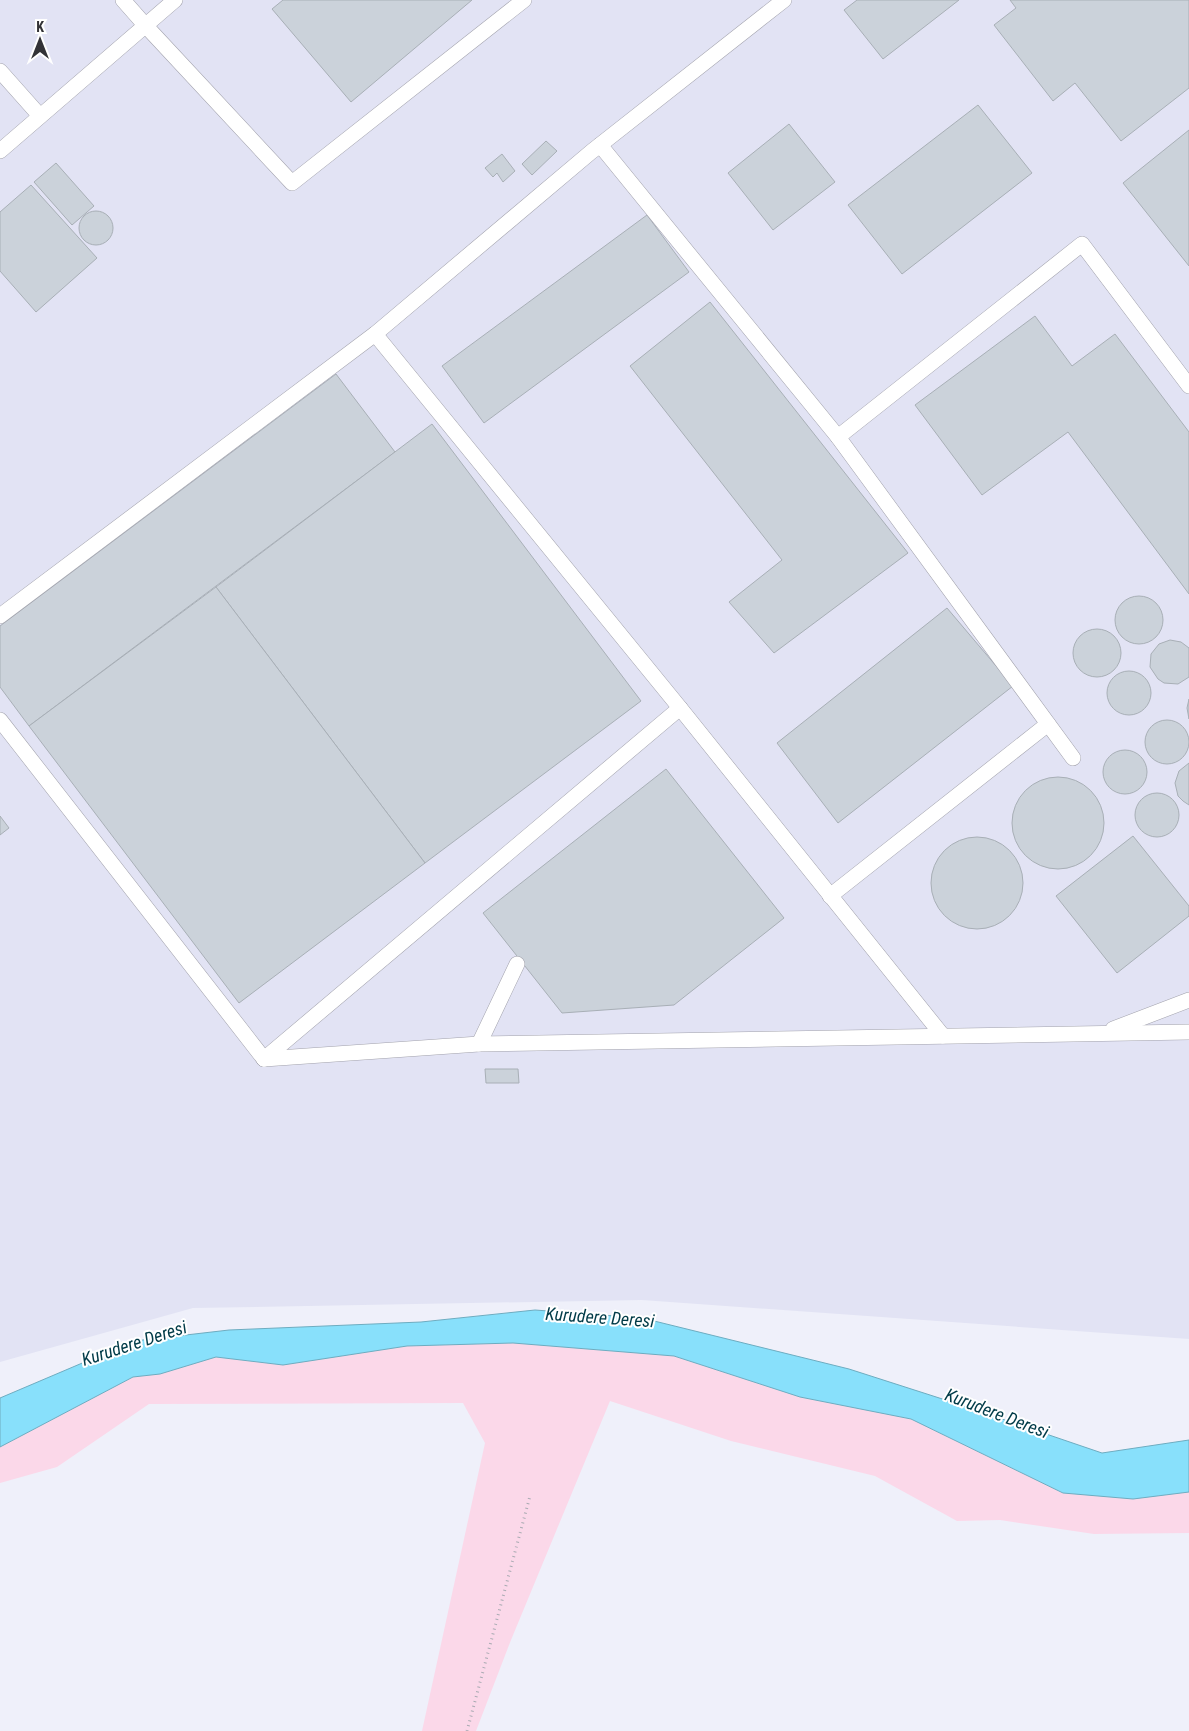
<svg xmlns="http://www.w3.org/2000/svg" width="1189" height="1731" viewBox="0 0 1189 1731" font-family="'Roboto Condensed',sans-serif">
<rect width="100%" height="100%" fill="#eff0fa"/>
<!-- built -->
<polygon fill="#e2e3f4" points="0,0 1189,0 1189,1339 642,1300 193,1308 0,1362"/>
<!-- green -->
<polygon fill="#fbd8e9" points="513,1343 674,1356 800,1397 911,1419 1063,1493 1133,1499 1189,1492 1189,1533 1094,1534 1000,1520 957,1521 875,1476 731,1441 610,1401 511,1640 476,1731 422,1731 485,1443 463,1403 149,1404 57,1467 0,1483 0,1447 133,1377 160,1374 216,1357 283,1365 407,1346"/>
<!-- water -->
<polygon fill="#88e0fb" stroke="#6eacc0" points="535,1310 642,1318 849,1369 958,1404 1102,1453 1189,1440 1189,1492 1133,1499 1063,1493 911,1419 800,1397 674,1356 513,1343 407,1346 283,1365 216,1357 160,1374 133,1377 0,1447 0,1398 134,1341 229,1330 421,1322"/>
<!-- building -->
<g fill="#cbd2da" stroke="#a8afb6">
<polygon points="283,0 472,0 351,102 272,9"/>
<polygon points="857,0 959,0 883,59 844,10"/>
<polygon points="1010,0 1189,0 1189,88 1121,141 1075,83 1053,101 994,25 1016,8"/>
<polygon points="978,105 1032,173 902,274 848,205"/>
<polygon points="789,124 835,182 773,230 728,173"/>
<polygon points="1189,130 1189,266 1123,183"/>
<polygon points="546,141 557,151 532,175 522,164"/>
<polygon points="502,154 515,171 503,182 497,173 493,177 485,168"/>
<polygon points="56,163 94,206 72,225 34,182"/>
<polygon points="31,185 97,258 36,312 0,271 0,212"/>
<circle cx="96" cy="228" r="17"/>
<polygon points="647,215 689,272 484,423 442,366"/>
<polygon points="710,302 908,553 774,653 729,602 782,560 630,366"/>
<polygon points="1035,316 1072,366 1115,334 1189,432 1189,594 1068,432 982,495 915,405"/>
<polygon points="336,374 395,452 29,726 0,687 0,626"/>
<polygon points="432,424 641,701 425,863 216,587"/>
<polygon points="216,587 425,863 239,1003 29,726"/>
<circle cx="1139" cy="620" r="24"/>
<polygon points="947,608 1013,686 838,823 777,743"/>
<circle cx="1097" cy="653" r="24"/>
<polygon points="1170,640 1181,642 1189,648 1189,677 1178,684 1164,683 1158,679 1150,667 1151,654 1159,644"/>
<circle cx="1129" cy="693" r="22"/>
<polygon points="1189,699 1189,719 1187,708"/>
<circle cx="1167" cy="742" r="22"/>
<circle cx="1125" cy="772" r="22"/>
<polygon points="1189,763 1189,805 1183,801 1178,796 1175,783 1179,771"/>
<polygon points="666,769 784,918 674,1005 562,1013 483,913"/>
<circle cx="1058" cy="823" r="46"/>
<circle cx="1157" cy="815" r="22"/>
<polygon points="0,816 9,828 0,835"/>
<polygon points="1133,836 1189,906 1189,916 1117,973 1056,896"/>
<circle cx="977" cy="883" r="46"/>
<polygon points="485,1069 518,1069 519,1083 486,1083"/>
</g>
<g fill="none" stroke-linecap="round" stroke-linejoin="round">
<defs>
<g id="lane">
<polyline points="123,0 145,25 292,183 524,0"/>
<polyline points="0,71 40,116"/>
<polyline points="600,145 838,437 1073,758"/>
<polyline points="0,151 175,0"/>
<polyline points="375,334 680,708 943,1036"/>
<polyline points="838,437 1082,244 1189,386"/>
<polyline points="0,616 375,334 591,152 784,0"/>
<polyline points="0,720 264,1059"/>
<polyline points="830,896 1048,724"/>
<polyline points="1113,1029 1189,1000"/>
<polyline points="479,1044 517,964"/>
<polyline points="264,1059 479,1044 1189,1032"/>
<polyline points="264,1059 680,708"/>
</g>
</defs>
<!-- lane casing -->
<use href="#lane" stroke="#a2a2ac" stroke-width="16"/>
<!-- path -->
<polyline stroke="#aaabb3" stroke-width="3" stroke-dasharray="1 4" stroke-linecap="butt" points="467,1731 530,1496"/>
<!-- lane -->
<use href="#lane" stroke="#fff" stroke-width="15"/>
</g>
<g text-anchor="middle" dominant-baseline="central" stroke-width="4" stroke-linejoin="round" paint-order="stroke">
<!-- water labels -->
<g font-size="18" font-style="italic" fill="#013b48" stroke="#fff">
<text transform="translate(600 1317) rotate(4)">Kurudere Deresi</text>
<text transform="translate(134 1343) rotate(-18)">Kurudere Deresi</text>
<text transform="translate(997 1413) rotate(21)">Kurudere Deresi</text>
</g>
</g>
<!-- north arrow -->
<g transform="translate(40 40)" stroke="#ffffff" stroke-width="4" paint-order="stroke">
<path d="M0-4L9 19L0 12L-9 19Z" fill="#323236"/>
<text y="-8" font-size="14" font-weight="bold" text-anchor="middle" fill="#323236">K</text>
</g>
</svg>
